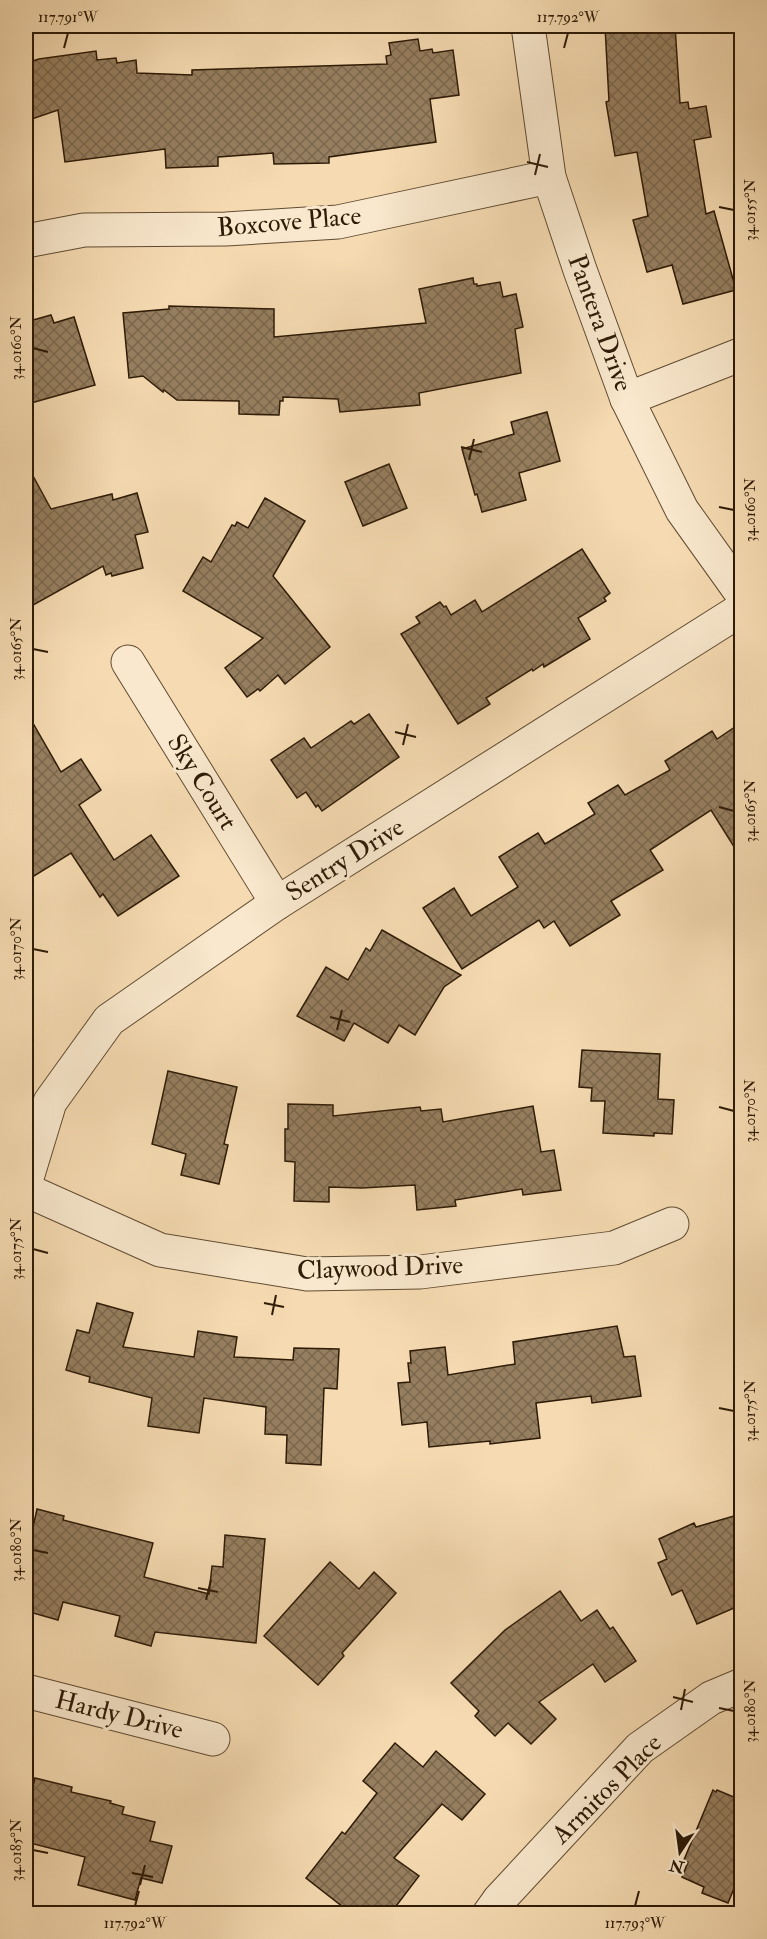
<svg xmlns="http://www.w3.org/2000/svg" width="767" height="1939" viewBox="0 0 767 1939" font-family="'IM FELL Double Pica',serif">
<defs>
<pattern id="building-cross-hatch" width="8" height="8" patternUnits="userSpaceOnUse" patternTransform="scale(1.5)"><rect width="8" height="8" fill="#967f60"/><path d="M0 0l8 8M0 8l8-8" fill="none" stroke="#7b674d"/></pattern>
</defs>
<rect width="100%" height="100%" fill="#f6dbb2"/>
<filter id="stains"><feTurbulence type="fractalNoise" baseFrequency=".00333" numOctaves="4"/><feColorMatrix values="0 0 0 0 .2 0 0 0 0 .09 0 0 0 0 .02 0 0 0 .5 -.17"/></filter>
<radialGradient id="worn" r=".72"><stop offset=".6" stop-color="#630" stop-opacity="0"/><stop offset="1" stop-color="#630" stop-opacity=".3"/></radialGradient>
<!-- building -->
<g fill="url(#building-cross-hatch)" stroke="#2e1b07" stroke-width="1.5">
<polygon points="605,26 675,26 680,103 688,102 689,109 706,106 711,137 694,140 706,214 714,211 736,290 683,304 672,265 647,272 633,220 648,216 637,152 615,156 606,102 609,101"/>
<polygon points="418,39 420,51 432,49 433,53 453,50 459,95 430,99 436,142 329,157 329,163 274,164 273,153 218,157 218,166 166,168 165,149 65,162 58,110 26,121 26,63 39,59 96,51 97,60 116,58 117,63 136,60 137,73 192,75 192,70 387,64 386,56 391,55 389,43"/>
<polygon points="473,278 474,284 477,284 477,286 500,282 503,297 516,294 523,327 515,329 521,373 419,393 420,405 340,412 338,399 283,397 283,401 280,401 279,415 239,414 239,401 177,400 164,390 163,392 143,376 129,378 123,313 169,309 169,306 274,309 274,337 426,323 419,289"/>
<polygon points="51,315 54,323 74,317 95,385 31,403 26,384 26,322"/>
<polygon points="547,412 560,461 519,473 526,500 482,512 477,494 475,495 462,449 514,434 511,422"/>
<polygon points="26,463 51,509 112,494 113,500 137,493 148,532 135,535 143,568 112,576 111,573 106,575 103,566 26,609"/>
<polygon points="389,464 407,508 363,526 345,482"/>
<polygon points="265,498 305,521 273,576 330,647 285,684 278,675 260,691 258,689 247,697 225,668 263,638 183,591 203,557 211,562 232,525 235,526 237,522 248,528"/>
<polygon points="582,549 610,593 604,598 606,601 578,618 590,639 544,667 543,664 533,671 532,669 486,698 490,704 458,724 401,634 420,623 416,617 440,602 444,607 446,606 451,615 475,600 482,612"/>
<polygon points="26,711 61,772 81,759 101,790 79,805 114,860 151,835 179,876 118,916 103,894 100,897 71,853 26,881"/>
<polygon points="369,714 399,757 322,811 318,805 316,807 306,792 297,798 271,760 304,738 311,748 351,721 354,724"/>
<polygon points="741,723 741,858 711,810 650,850 663,870 611,901 620,915 570,946 554,921 544,928 539,920 462,969 423,908 454,888 471,916 518,887 499,857 538,833 545,844 595,814 588,803 618,785 625,795 670,770 665,761 712,731 717,739"/>
<polygon points="382,930 461,975 444,987 415,1035 399,1025 388,1043 354,1023 344,1041 297,1016 326,967 348,980 366,948 370,951"/>
<polygon points="582,1050 660,1054 658,1099 674,1100 672,1134 654,1133 654,1136 603,1133 605,1101 591,1101 592,1088 579,1087"/>
<polygon points="168,1071 237,1087 224,1144 228,1145 219,1184 181,1175 186,1154 152,1144"/>
<polygon points="288,1104 333,1105 333,1116 420,1107 421,1111 441,1109 443,1122 533,1106 541,1152 554,1150 561,1190 523,1195 522,1189 455,1200 456,1206 417,1210 415,1185 362,1188 329,1187 329,1202 294,1201 295,1162 285,1161 285,1129 288,1129"/>
<polygon points="97,1303 133,1313 123,1347 194,1357 198,1331 237,1337 234,1357 293,1360 294,1348 339,1349 337,1389 324,1388 321,1465 286,1463 287,1435 265,1434 266,1407 204,1398 199,1433 148,1426 152,1398 89,1382 90,1377 66,1370 77,1330 89,1333"/>
<polygon points="617,1326 624,1357 635,1356 641,1396 592,1403 591,1396 536,1403 540,1438 490,1444 490,1441 429,1447 427,1422 402,1425 398,1383 410,1382 408,1363 411,1363 410,1351 445,1347 448,1375 515,1364 513,1342"/>
<polygon points="37,1509 64,1516 63,1520 153,1543 144,1577 209,1594 212,1566 223,1567 225,1535 265,1539 256,1643 155,1632 151,1646 115,1636 120,1616 63,1602 58,1620 26,1611 26,1521 34,1523"/>
<polygon points="741,1514 741,1605 697,1624 682,1590 672,1595 658,1563 667,1559 659,1539 694,1523 696,1527"/>
<polygon points="330,1562 359,1589 374,1572 396,1593 342,1653 344,1656 318,1685 264,1636"/>
<polygon points="560,1591 581,1621 597,1610 610,1629 613,1627 636,1661 605,1682 593,1664 539,1702 556,1719 531,1744 508,1723 495,1736 475,1716 479,1711 451,1683 505,1630"/>
<polygon points="395,1743 423,1767 436,1751 485,1794 462,1820 442,1804 394,1858 419,1876 390,1914 352,1914 306,1878 342,1832 345,1834 377,1793 363,1781"/>
<polygon points="35,1778 72,1787 71,1792 111,1801 110,1803 124,1807 122,1814 155,1822 150,1841 172,1846 162,1883 141,1878 135,1900 78,1885 85,1857 26,1842 26,1815"/>
<polygon points="713,1790 716,1792 717,1790 741,1800 741,1871 728,1903 702,1893 704,1887 682,1877 688,1862 684,1860"/>
</g>
<g fill="none" stroke-linecap="round" stroke-linejoin="round">
<defs>
<g id="minor">
<polyline points="528,26 549,177 580,270 627,399 682,510 742,594"/>
<polyline points="26,241 84,230 226,229 338,222 549,177"/>
<polyline points="627,399 742,354"/>
<polyline points="128,662 277,903"/>
<polyline points="26,1181 50,1102 109,1020 277,903 742,609"/>
<polyline points="26,1190 160,1250 307,1274 420,1272 614,1248 672,1224"/>
<polyline points="26,1691 213,1739"/>
<polyline points="489,1914 499,1900 640,1748 711,1698 742,1685"/>
</g>
</defs>
<!-- minor casing -->
<use href="#minor" stroke="#604b32" stroke-width="35"/>
<!-- minor -->
<use href="#minor" stroke="#f9e8cd" stroke-width="33"/>
</g>
<!-- ticks -->
<path fill="none" stroke="#2e1b07" stroke-width="2" d="M64 48 68 33M564 48 568 33M527 162 548 167M535 175 540 154M719 207 734 210M33 348 48 352M461 447 482 452M469 460 474 439M719 507 734 510M33 649 48 652M395 732 416 737M403 745 408 724M719 807 734 811M33 949 48 952M330 1017 350 1022M337 1030 342 1010M719 1107 734 1111M33 1249 48 1253M264 1303 284 1307M272 1315 276 1295M719 1408 734 1411M33 1550 48 1553M198 1588 218 1592M206 1600 211 1580M673 1697 693 1702M719 1708 734 1711M681 1710 685 1689M33 1850 48 1853M132 1873 153 1877M140 1885 145 1865M135 1906 139 1891M635 1906 639 1891"/>
<g text-anchor="middle" dominant-baseline="central" stroke-width="6" stroke-linejoin="round" paint-order="stroke">
<!-- street labels -->
<g font-size="26" fill="#2e1b07" stroke="#f9e8cd">
<text transform="translate(289 222) rotate(-5)">Boxcove Place</text>
<text transform="translate(600 323) rotate(70)">Pantera Drive</text>
<text transform="translate(202 782) rotate(58)">Sky Court</text>
<text transform="translate(345 860) rotate(-32)">Sentry Drive</text>
<text transform="translate(380 1268) rotate(-2)">Claywood Drive</text>
<text transform="translate(119 1715) rotate(14)">Hardy Drive</text>
<text transform="translate(607 1789) rotate(-45)">Armitos Place</text>
</g>
</g>
<!-- margin -->
<rect width="767" height="1939" fill="none" stroke="#f6dbb2" stroke-width="66"/>
<!-- north arrow -->
<g transform="translate(680 1852) rotate(193)" stroke="#f9e8cd" stroke-width="4.5" paint-order="stroke">
<path d="M0-4.5L10 22L0 15L-10 22Z" fill="#2e1b07"/>
<text y="-9" font-size="16" font-weight="bold" text-anchor="middle" fill="#2e1b07">N</text>
</g>
<rect x="33" y="33" width="701" height="1873" fill="none" stroke="#2e1b07" stroke-width="2"/>
<g font-size="15" text-anchor="middle" fill="#2e1b07">
<text x="68" y="22">117.791°W</text>
<text x="568" y="22">117.792°W</text>
<text transform="translate(750 210) rotate(-90)" y="5">34.0155°N</text>
<text transform="translate(16 348) rotate(-90)" y="5">34.0160°N</text>
<text transform="translate(750 510) rotate(-90)" y="5">34.0160°N</text>
<text transform="translate(16 649) rotate(-90)" y="5">34.0165°N</text>
<text transform="translate(750 811) rotate(-90)" y="5">34.0165°N</text>
<text transform="translate(16 949) rotate(-90)" y="5">34.0170°N</text>
<text transform="translate(750 1111) rotate(-90)" y="5">34.0170°N</text>
<text transform="translate(16 1249) rotate(-90)" y="5">34.0175°N</text>
<text transform="translate(750 1411) rotate(-90)" y="5">34.0175°N</text>
<text transform="translate(16 1550) rotate(-90)" y="5">34.0180°N</text>
<text transform="translate(750 1711) rotate(-90)" y="5">34.0180°N</text>
<text transform="translate(16 1850) rotate(-90)" y="5">34.0185°N</text>
<text x="135" y="1928">117.792°W</text>
<text x="635" y="1928">117.793°W</text>
</g>
<rect width="100%" height="100%" filter="url(#stains)"/>
<rect width="100%" height="100%" fill="url(#worn)"/>
</svg>
